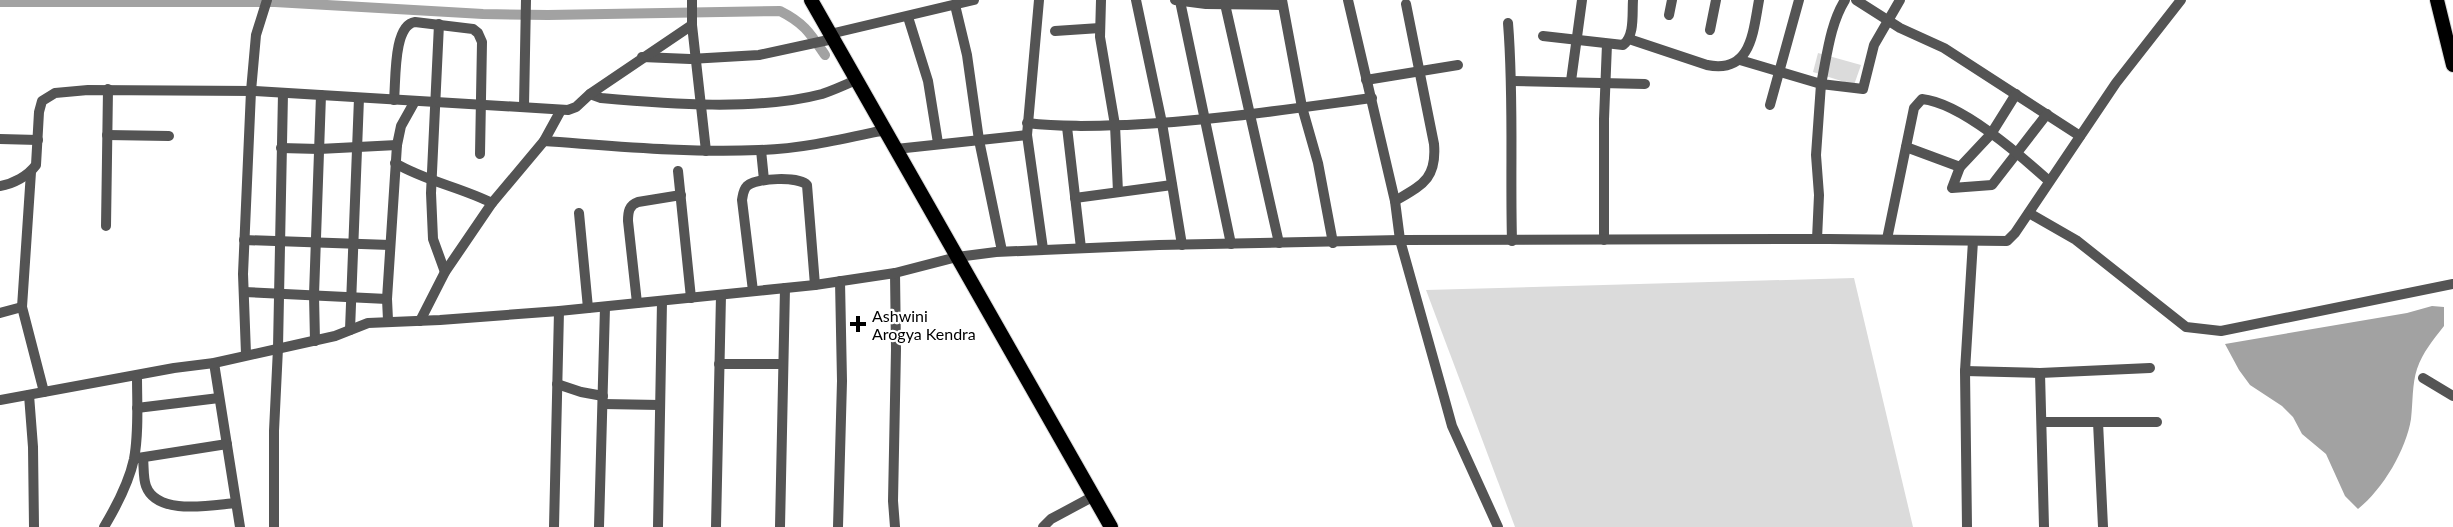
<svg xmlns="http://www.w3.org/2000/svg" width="2453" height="527" viewBox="0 0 2453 527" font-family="Lato,sans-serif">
<rect width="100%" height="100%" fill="#fff"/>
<!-- green -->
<g fill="#dbdbdb">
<polygon points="1818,53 1861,65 1854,85 1813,72"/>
<polygon points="1854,278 1913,527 1515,527 1426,290"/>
</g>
<!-- water -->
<path fill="#a2a2a2" d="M2432 306 2444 307V326C2433 340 2423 352 2417 369 2412 384 2413 402 2411 419 2406 450 2383 489 2358 509L2345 496 2326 454 2302 434 2293 417 2282 406 2250 385 2239 370 2225 344 2407 313Z"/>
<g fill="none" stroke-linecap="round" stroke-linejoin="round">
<!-- canal -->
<path stroke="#a2a2a2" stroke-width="10" d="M0 2H275L483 14 548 15 780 11C804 23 810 33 825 55"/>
<defs>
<g id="major">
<polyline points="811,0 1111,527"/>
<polyline points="2437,0 2453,65"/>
</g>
</defs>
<!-- major casing -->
<use href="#major" stroke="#dbdbdb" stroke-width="16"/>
<!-- minor -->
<g stroke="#545454" stroke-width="10">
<polyline points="692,0 692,25 706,151"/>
<polyline points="1039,0 1027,135 1043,249"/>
<polyline points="1101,0 1100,37 1115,125 1118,192"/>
<polyline points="1136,0 1162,123 1182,245"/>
<polyline points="1175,0 1206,4 1282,5"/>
<polyline points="1282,0 1302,107 1318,163 1333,243"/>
<polyline points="1348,0 1395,201 1400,240 1444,397 1452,426 1498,527"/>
<polyline points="1856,0 1900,28 1944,48 2080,136"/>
<polyline points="1180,1 1231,244"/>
<polyline points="1225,4 1279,243"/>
<polyline points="955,5 967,55 979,140 1002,251"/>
<polyline points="1669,15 1672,0"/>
<polyline points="908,17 928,81 938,143"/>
<path d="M1508 23C1514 96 1510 168 1512 241"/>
<polyline points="439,24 431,193 433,239 445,272"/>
<polyline points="1710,30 1716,0"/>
<polyline points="1055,31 1100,28"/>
<polyline points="830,34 974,0"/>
<path d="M1543 36 1623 45C1635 36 1632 14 1633 0"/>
<path d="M1629 39 1707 65C1751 74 1753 33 1759 0"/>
<polyline points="642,57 690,59 759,55 833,39"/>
<path d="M1740 60 1821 84C1827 56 1830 24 1845 0"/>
<polyline points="1366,80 1458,65"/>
<polyline points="1513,81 1645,84"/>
<polyline points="1571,81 1582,0"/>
<path d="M590 94 601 98C667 104 758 111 822 94 834 90 845 85 856 80"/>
<polyline points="2016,94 1991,134 1960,167 1952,188 1992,185 2047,114"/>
<path d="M394 100C396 81 393 25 415 22L473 29 478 33 482 42 480 154"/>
<polyline points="1770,105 1799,0"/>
<polyline points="524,106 526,0"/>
<path d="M1027 123C1061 127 1093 126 1127 125 1210 121 1290 109 1372 98"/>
<polyline points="1067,127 1081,248"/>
<polyline points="107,135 169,136"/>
<polyline points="0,139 38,140"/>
<path d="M544 141C616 146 687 153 759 150 801 149 843 139 885 130"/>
<polyline points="1906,147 1960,167"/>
<polyline points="281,148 319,149 397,145"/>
<polyline points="896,149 1027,135"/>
<polyline points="761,150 764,180"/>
<path d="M395 163C425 181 460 187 492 203"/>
<polyline points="678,171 691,298"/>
<polyline points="31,172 22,307 44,392"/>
<path d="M0 186C13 184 28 176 36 165L39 112 42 101 55 93 88 90 255 91 568 110 576 107 590 94 692 25"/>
<polyline points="1075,198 1172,185"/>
<path d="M1395 201C1422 185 1437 179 1434 144L1406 4"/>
<polyline points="579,213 588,308"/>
<polyline points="2029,213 2076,240 2186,327 2221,331 2453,284"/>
<polyline points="106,226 108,89"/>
<polyline points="1817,239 1819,195 1816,155 1821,84 1863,89 1874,45 1900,0"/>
<path d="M1887 239 1914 108 1922 99C1961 103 2020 155 2049 181"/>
<polyline points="244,240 390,245"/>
<polyline points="1604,240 1604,119 1607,44"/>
<polyline points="895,273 896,349 893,501 895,527"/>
<path d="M753 291 742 200C743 195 743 190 747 186 756 178 799 176 807 185L815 285"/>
<polyline points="244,292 387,299"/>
<path d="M637 303 628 221C628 212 629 205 638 202L681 195"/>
<polyline points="0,313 22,307"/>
<polyline points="388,320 387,299 397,145 401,126 415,101"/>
<polyline points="420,321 445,272 492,203 544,141 561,110"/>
<polyline points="350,330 359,98"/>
<polyline points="315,341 314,295 321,95"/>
<polyline points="246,354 243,274 251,91 256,35 267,0"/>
<polyline points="214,363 240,527"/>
<polyline points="719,364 783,364"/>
<polyline points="1965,371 2040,373 2150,368"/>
<polyline points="2040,373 2044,527"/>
<polyline points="2423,378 2453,396"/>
<polyline points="557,384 581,392 603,396"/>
<polyline points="29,395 33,447 34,527"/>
<polyline points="0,400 174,368 214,363 335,336 368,323 440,320 559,311 815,285 895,273 957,257 996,252 1159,245 1400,240 1829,239 2007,241 2015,233 2116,83 2181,0"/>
<polyline points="603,404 660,405"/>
<polyline points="137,408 219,398"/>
<polyline points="2042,422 2157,422"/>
<polyline points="2098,422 2103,527"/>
<polyline points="138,458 227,444"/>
<path d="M143 458C144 467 143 478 146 486 157 516 211 505 236 503"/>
<path d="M104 527C116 507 129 482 134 459 139 432 137 403 137 376"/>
<polyline points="274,527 274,431 278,348 283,93"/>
<polyline points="554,527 559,311"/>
<polyline points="599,527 605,307"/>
<polyline points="658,527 662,301"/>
<polyline points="716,527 721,295"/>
<polyline points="780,527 785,288"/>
<polyline points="838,527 842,381 840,281"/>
<polyline points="1043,527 1051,519 1094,496"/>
<polyline points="1967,527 1965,371 1973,241"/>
</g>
<!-- major -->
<use href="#major" stroke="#000" stroke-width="14"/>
</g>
<!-- markers -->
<path fill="#000" stroke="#fff" stroke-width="2" d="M855 315h6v6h6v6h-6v6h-6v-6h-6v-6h6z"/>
<g text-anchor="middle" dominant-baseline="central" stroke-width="4.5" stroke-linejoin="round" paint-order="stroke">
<!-- poi labels -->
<g font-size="16" fill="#000" stroke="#fff" text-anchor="start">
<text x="872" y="315">Ashwini<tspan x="872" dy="18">Arogya Kendra</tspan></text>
</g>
</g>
</svg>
